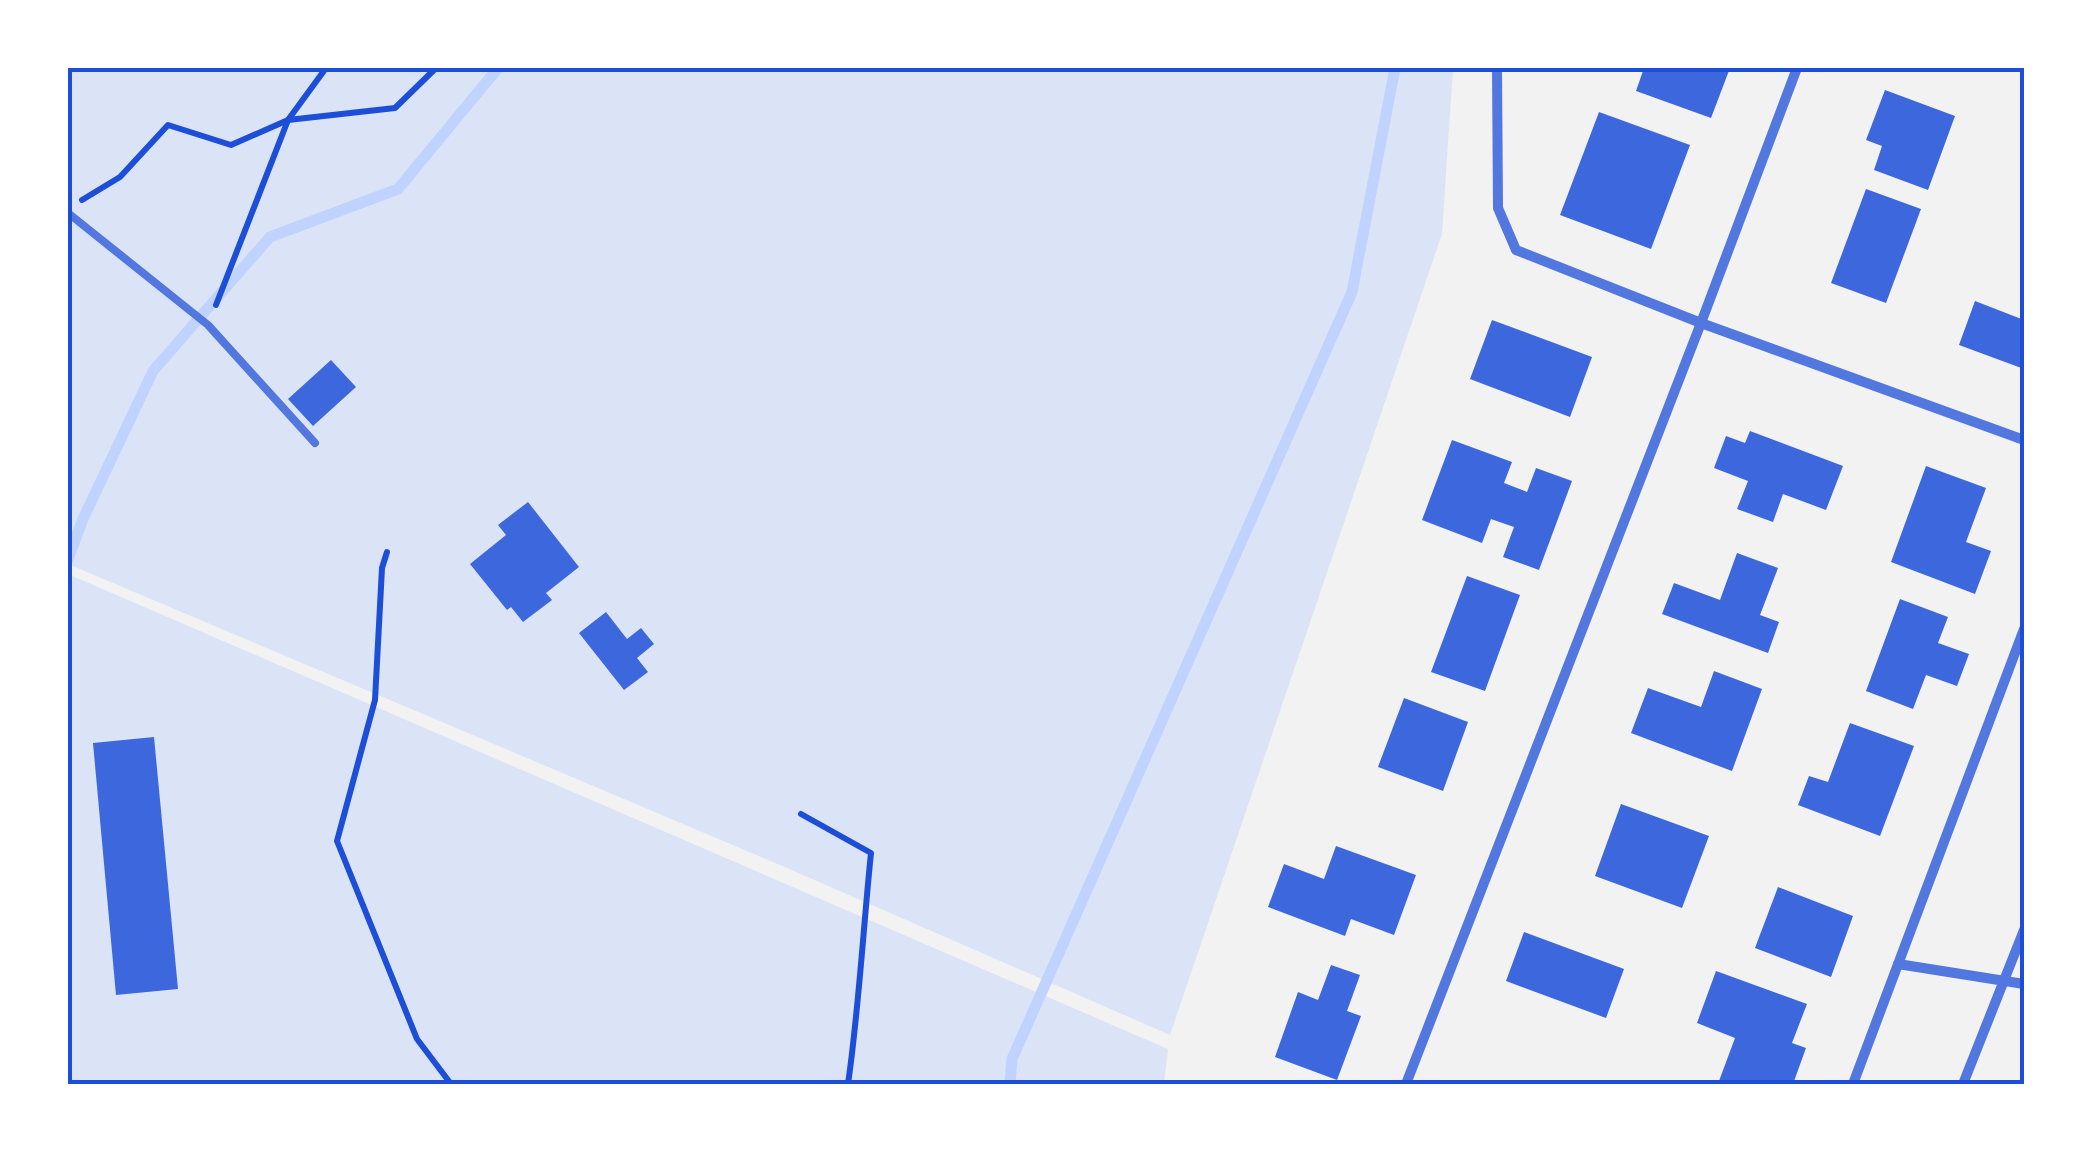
<svg xmlns="http://www.w3.org/2000/svg" width="2092" height="1152" viewBox="0 0 2092 1152" font-family="Cabin,sans-serif">
<rect width="100%" height="100%" fill="#f2f2f2"/>
<!-- green -->
<g fill="#dbe4f7">
<polygon points="68,68 1453,68 1442,234 1170,1035 780,865 68,564"/>
<polygon points="68,574 1168,1049 1164,1084 68,1084"/>
</g>
<g fill="none" stroke-linecap="round" stroke-linejoin="round">
<!-- stream -->
<g stroke="#bfd3fe" stroke-width="11">
<polyline points="68,559 83,519 153,371 200,317 270,237 398,189 498,68"/>
<polyline points="1010,1084 1012,1059 1352,292 1395,68"/>
</g>
</g>
<!-- building -->
<g fill="#3d67dc">
<polygon points="1644,68 1730,68 1711,118 1636,91"/>
<polygon points="1885,90 1955,116 1928,190 1874,170 1882,146 1866,140"/>
<polygon points="1599,112 1690,145 1651,249 1560,215"/>
<polygon points="1866,189 1921,209 1886,303 1831,283"/>
<polygon points="1975,301 2024,320 2024,369 1959,345"/>
<polygon points="1492,320 1592,357 1570,417 1470,379"/>
<polygon points="331,360 356,387 313,426 288,399"/>
<polygon points="1750,431 1843,466 1826,510 1783,494 1773,522 1737,509 1748,481 1714,468 1726,436 1745,443"/>
<polygon points="1452,440 1512,462 1504,483 1527,492 1536,468 1572,481 1539,570 1503,557 1514,527 1491,519 1482,543 1422,520"/>
<polygon points="1926,466 1986,488 1966,542 1991,551 1975,594 1891,562"/>
<polygon points="528,502 579,567 546,593 552,600 523,622 511,607 507,610 470,564 506,535 498,525"/>
<polygon points="1737,553 1778,568 1760,615 1779,622 1768,653 1662,614 1674,583 1720,600"/>
<polygon points="1467,576 1520,595 1485,691 1431,672"/>
<polygon points="1900,599 1948,617 1938,643 1969,654 1957,686 1926,675 1913,709 1866,691"/>
<polygon points="606,612 627,639 641,628 654,644 637,658 648,672 624,690 579,633"/>
<polygon points="1714,671 1762,689 1732,771 1631,733 1648,688 1701,707"/>
<polygon points="1404,698 1468,722 1443,791 1378,767"/>
<polygon points="1850,723 1914,746 1880,836 1798,805 1809,776 1828,782"/>
<polygon points="154,737 178,989 116,995 93,743"/>
<polygon points="1621,804 1709,836 1682,908 1595,876"/>
<polygon points="1336,846 1416,875 1394,935 1351,919 1345,936 1268,907 1284,864 1324,879"/>
<polygon points="1778,887 1853,916 1831,977 1755,948"/>
<polygon points="1524,932 1624,969 1606,1018 1506,981"/>
<polygon points="1331,965 1360,975 1347,1011 1361,1016 1337,1080 1275,1057 1298,992 1318,1000"/>
<polygon points="1716,971 1807,1004 1792,1043 1806,1048 1793,1084 1729,1084 1719,1081 1735,1038 1697,1023"/>
</g>
<g fill="none" stroke-linecap="round" stroke-linejoin="round">
<!-- path -->
<g stroke="#1d4ed8" stroke-width="6">
<polyline points="82,200 120,177 168,125 231,145 288,120 395,108 436,68"/>
<polyline points="216,305 288,120 326,68"/>
<polyline points="387,552 382,568 375,700 337,841 417,1039 451,1084"/>
<path d="M801 814 871 853C863 930 859 1008 848 1084"/>
</g>
<!-- service -->
<polyline stroke="#5277de" stroke-width="8" points="68,213 208,325 315,443"/>
<!-- minor -->
<g stroke="#5277de" stroke-width="10">
<polyline points="1497,68 1498,208 1516,250 1701,323 2024,440"/>
<polyline points="1898,964 2024,984"/>
<polyline points="1406,1084 1701,323 1797,68"/>
<polyline points="1853,1084 2024,629"/>
<polyline points="1963,1084 2024,930"/>
</g>
</g>
<!-- border -->
<rect width="2092" height="1152" fill="none" stroke="#ffffff" stroke-width="140"/>
<rect x="70" y="70" width="1952" height="1012" fill="none" stroke="#1d4ed8" stroke-width="4"/>
</svg>
